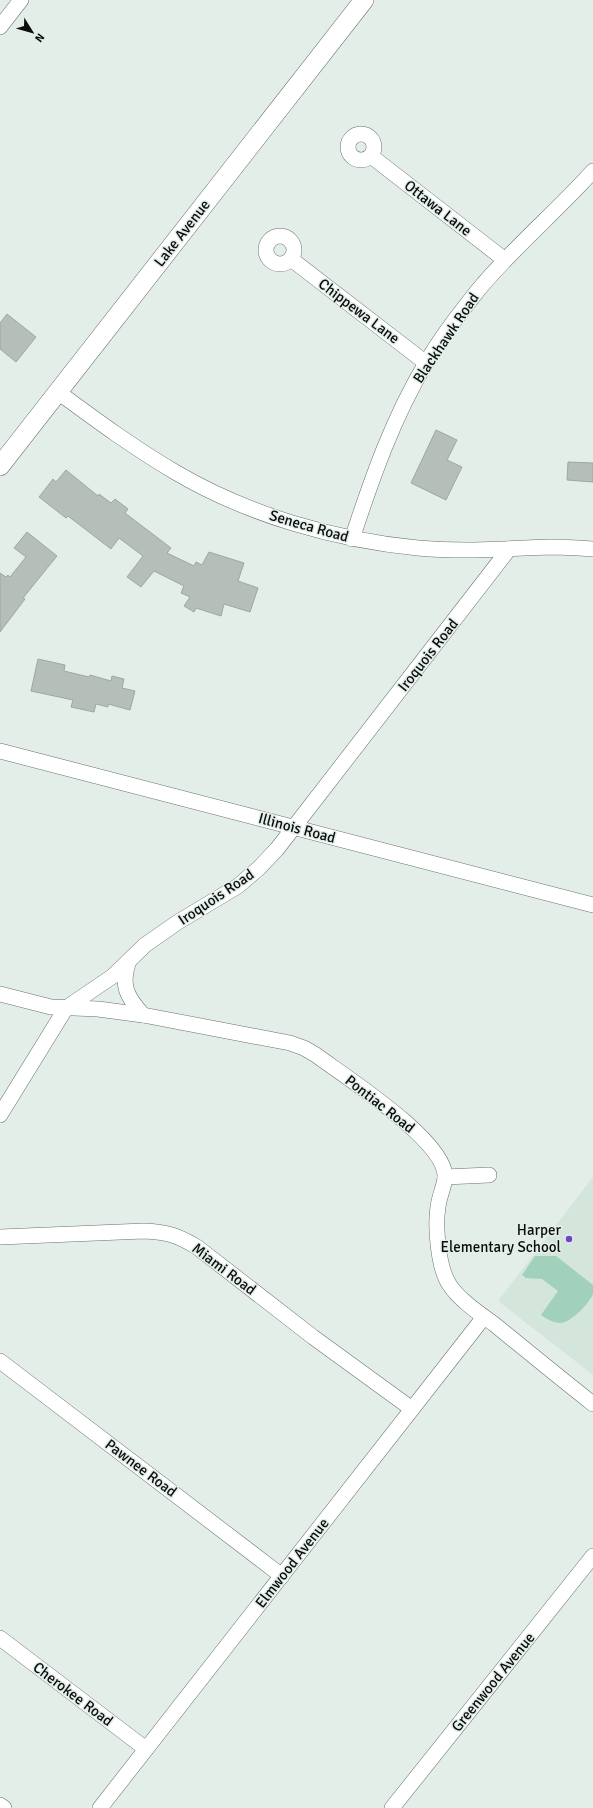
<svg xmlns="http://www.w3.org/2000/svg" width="593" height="1808" viewBox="0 0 593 1808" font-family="Signika,sans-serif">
<rect width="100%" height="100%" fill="#e4eee9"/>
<!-- built -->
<polygon fill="#d4e5dc" points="593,1177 593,1375 498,1301"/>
<!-- green -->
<path fill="#a1d1bb" d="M535 1256H556L593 1285C593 1288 593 1292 593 1294 589 1304 571 1322 561 1323 553 1323 547 1319 541 1315L558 1291 542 1279 526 1278 522 1275Z"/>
<!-- building -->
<g fill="#b5beb9" stroke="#9ea7a2">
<polygon points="7,314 36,337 16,362 0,349 0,323"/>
<polygon points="436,430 457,440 447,460 462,467 446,500 411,483"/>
<polygon points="568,462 593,463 593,482 567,480"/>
<polygon points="66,470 98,496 99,494 111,503 115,499 128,509 125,513 171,548 167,553 194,566 196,562 202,565 209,552 244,563 238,581 258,588 250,612 224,604 221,616 196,608 194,612 184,606 190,597 181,593 184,586 154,571 141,587 127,577 143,556 119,538 111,549 68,516 66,518 39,497 53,479 56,482"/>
<polygon points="27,532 57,556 23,598 25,599 0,632 0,573 6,577 8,575 10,577 26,557 14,548"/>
<polygon points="38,659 65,665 64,671 89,677 90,675 111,681 112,676 124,679 122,688 135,691 130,710 108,704 108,707 96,704 94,712 71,707 73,700 31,691"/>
</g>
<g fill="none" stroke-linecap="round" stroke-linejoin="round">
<defs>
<g id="minor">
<polyline points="0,27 21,0"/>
<circle cx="361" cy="147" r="13"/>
<polyline points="371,156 505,260"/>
<circle cx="280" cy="250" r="14"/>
<polyline points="291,259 426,363"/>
<path d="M58 392C96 420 134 448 175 472 248 515 335 540 418 548 462 552 504 549 548 547 563 547 578 548 593 549"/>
<path d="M352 539C372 478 393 418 426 363 441 337 460 313 479 289 514 247 556 212 593 171"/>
<polyline points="0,751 593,905"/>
<path d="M129 961C120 985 127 997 143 1015"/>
<path d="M0 994 51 1007 98 1009 143 1015 290 1043 304 1048 316 1055C344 1076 448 1142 445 1178 444 1187 439 1197 438 1207 435 1226 438 1267 449 1284 458 1299 480 1314 494 1324 527 1351 560 1378 593 1404"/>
<polyline points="0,1115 66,1008 113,976 145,945 178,922 238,886 259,868 277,849 509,549"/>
<polyline points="445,1177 489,1175"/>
<path d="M0 1237 144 1231C167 1232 177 1235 197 1247L313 1337 412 1409"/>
<polyline points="0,1361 282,1576"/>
<polyline points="0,1638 146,1749"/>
<polyline points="0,1805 4,1808"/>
<polyline points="100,1808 484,1317"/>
<polyline points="392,1808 593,1556"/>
</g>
<polyline id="major" points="0,466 364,0"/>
</defs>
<!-- minor casing -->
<use href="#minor" stroke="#69716d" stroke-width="16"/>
<!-- major casing -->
<use href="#major" stroke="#69716d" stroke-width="20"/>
<!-- minor -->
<use href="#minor" stroke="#fff" stroke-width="15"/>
<!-- major -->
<use href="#major" stroke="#fff" stroke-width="19"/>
</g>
<!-- markers -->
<circle fill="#6d47bf" stroke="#e4eee9" stroke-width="1.5" cx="569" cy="1239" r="4"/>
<g text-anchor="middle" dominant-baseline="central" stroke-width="3" stroke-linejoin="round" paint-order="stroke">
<!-- street labels -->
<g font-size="15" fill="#0a0d0c" stroke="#e4eee9">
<text transform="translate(438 208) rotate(38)">Ottawa Lane</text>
<text transform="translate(182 233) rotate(-52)">Lake Avenue</text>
<text transform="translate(359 311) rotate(37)">Chippewa Lane</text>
<text transform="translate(446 338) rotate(-56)">Blackhawk Road</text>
<text transform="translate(309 526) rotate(16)">Seneca Road</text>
<text transform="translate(428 655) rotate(-52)">Iroquois Road</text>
<text transform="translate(297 828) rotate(15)">Illinois Road</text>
<text transform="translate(216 897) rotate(-34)">Iroquois Road</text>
<text transform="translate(380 1104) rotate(38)">Pontiac Road</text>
<text transform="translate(224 1269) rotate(37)">Miami Road</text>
<text transform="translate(141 1468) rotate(37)">Pawnee Road</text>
<text transform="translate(292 1563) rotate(-52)">Elmwood Avenue</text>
<text transform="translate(493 1682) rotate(-51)">Greenwood Avenue</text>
<text transform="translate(73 1694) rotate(37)">Cherokee Road</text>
</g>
<!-- poi labels -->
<g font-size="15" fill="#0a0d0c" stroke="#e4eee9" text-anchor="end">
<text x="561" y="1230">Harper<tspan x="561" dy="17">Elementary School</tspan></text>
</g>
</g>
<!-- north arrow -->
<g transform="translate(32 32) rotate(127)" stroke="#e4eee9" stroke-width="3" paint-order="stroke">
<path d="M0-3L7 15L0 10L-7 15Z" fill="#0a0d0c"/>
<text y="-6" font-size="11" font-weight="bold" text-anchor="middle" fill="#0a0d0c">N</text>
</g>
</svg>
